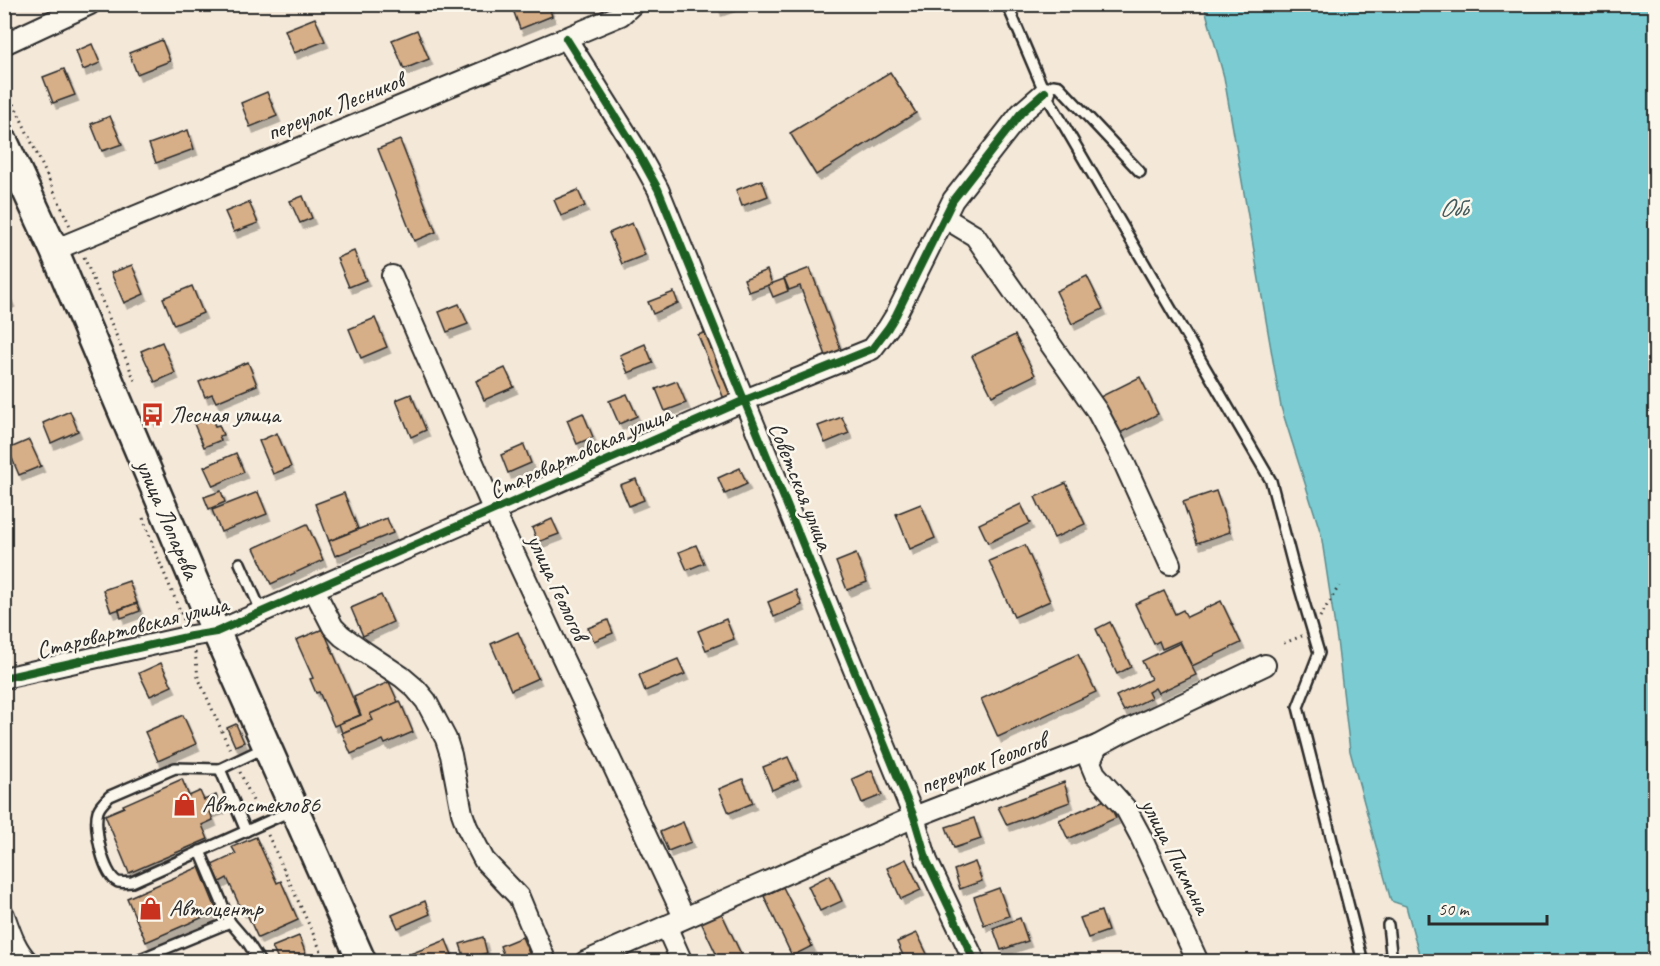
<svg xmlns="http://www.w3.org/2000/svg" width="1660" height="966" viewBox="0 0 1660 966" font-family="Caveat,sans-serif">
<defs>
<filter id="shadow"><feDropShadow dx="3.5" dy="6" stdDeviation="0" flood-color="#0004"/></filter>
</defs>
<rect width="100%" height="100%" fill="#f4e8d8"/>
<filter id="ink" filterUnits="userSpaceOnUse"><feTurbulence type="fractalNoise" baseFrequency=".0167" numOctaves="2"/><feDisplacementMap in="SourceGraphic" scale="12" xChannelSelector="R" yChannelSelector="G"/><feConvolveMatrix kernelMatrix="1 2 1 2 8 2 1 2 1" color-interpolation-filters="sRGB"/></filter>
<g filter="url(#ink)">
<!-- water -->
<polygon fill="#7accd2" stroke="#5a8c8f" stroke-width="1.5" points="1204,5 1655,5 1655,961 1421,961 1406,906 1391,901 1350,751 1337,640 1321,534 1281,407 1224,77"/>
<!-- building -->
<g fill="#d6ae87" stroke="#2b2b2b" stroke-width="1.5" filter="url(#shadow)">
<polygon points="511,4 548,4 552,16 520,29"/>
<polygon points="716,4 736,4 718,10"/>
<polygon points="315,18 325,41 294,53 285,30"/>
<polygon points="417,30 429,59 404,69 392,40"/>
<polygon points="162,40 170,61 137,74 129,53"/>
<polygon points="92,44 100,63 83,70 76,51"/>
<polygon points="64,69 75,95 53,103 43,77"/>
<polygon points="890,72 916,113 816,175 790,133"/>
<polygon points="267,92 277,116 250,127 241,103"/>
<polygon points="110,116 122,144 102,151 91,124"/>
<polygon points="188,130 194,149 156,163 149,144"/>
<polygon points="400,140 436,232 414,241 378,149"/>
<polygon points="762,180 768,196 742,206 736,190"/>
<polygon points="578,190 585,206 561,216 554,200"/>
<polygon points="303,196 312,218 300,223 290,201"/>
<polygon points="249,202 258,223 234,232 225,212"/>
<polygon points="632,223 645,255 622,264 609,233"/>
<polygon points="354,251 366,280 349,287 337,258"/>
<polygon points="132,265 144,294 124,303 111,273"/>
<polygon points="810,268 843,355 828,361 800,286 789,290 784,278"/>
<polygon points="767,270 772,284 749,292 744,279"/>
<polygon points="1087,276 1103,309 1072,324 1056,291"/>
<polygon points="784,279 788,291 773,297 768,285"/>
<polygon points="4,285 11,301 4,304"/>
<polygon points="192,286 203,313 174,325 163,298"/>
<polygon points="674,292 678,303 653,314 648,302"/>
<polygon points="459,304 468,324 447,332 439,312"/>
<polygon points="375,318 387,347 361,358 349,329"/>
<polygon points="712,330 740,398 726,404 698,335"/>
<polygon points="1015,335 1035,375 992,396 972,356"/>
<polygon points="162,342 175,373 155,382 141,351"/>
<polygon points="645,344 653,363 628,373 620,355"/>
<polygon points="248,362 257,385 216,402 212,394 205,397 199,382"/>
<polygon points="505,368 514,387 484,400 476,381"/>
<polygon points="1140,377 1158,414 1116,435 1098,398"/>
<polygon points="677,381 686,403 665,411 656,389"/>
<polygon points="411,394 426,430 411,437 396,400"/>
<polygon points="627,394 637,416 619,424 609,401"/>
<polygon points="151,406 157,419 152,421 146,409"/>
<polygon points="70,411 78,431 51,443 43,423"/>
<polygon points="583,413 593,437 577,444 567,420"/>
<polygon points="211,417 215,426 219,425 223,435 219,436 221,440 204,447 194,424"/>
<polygon points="842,417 849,433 825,443 818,426"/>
<polygon points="277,433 291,467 273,474 259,441"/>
<polygon points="29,440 41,466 19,475 8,449"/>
<polygon points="524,445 531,463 508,473 501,455"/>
<polygon points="236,453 244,472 213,486 204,467"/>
<polygon points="740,468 747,484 725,494 718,478"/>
<polygon points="636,479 644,500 629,506 620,485"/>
<polygon points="1066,483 1085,524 1054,538 1035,497"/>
<polygon points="221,491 225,502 209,509 204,497"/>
<polygon points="1216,491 1230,532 1197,543 1183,502"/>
<polygon points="258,492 267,514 221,532 212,510"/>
<polygon points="344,493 358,529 329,541 315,504"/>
<polygon points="921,504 935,538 910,549 896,514"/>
<polygon points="1021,504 1030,523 988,543 979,524"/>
<polygon points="387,518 393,533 335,556 329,541"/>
<polygon points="552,519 559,534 538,542 532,528"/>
<polygon points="307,524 323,560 271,584 254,548"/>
<polygon points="696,545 704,563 687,570 679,552"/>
<polygon points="1025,545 1050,601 1014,617 989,561"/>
<polygon points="856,554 867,582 847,590 836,562"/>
<polygon points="129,581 137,603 111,612 103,590"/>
<polygon points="796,590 802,605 774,617 768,602"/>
<polygon points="1164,591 1175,614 1183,610 1187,617 1221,601 1241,643 1192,666 1180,641 1162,649 1159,641 1154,644 1135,604"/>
<polygon points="381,595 393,622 363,636 351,608"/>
<polygon points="137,603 140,611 121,618 119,610"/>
<polygon points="726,619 734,639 706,650 698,631"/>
<polygon points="608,620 613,633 594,641 588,628"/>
<polygon points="1110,622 1131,667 1117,674 1096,629"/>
<polygon points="323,629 360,715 334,726 319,692 316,693 310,679 313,678 296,640"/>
<polygon points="518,632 538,678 511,690 491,644"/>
<polygon points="1180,643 1196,675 1158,693 1155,688 1148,692 1151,698 1124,711 1116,696 1151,679 1142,661"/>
<polygon points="1078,654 1096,692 998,737 981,699"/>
<polygon points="678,659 685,674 645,691 639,675"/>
<polygon points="161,663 172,686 150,696 139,673"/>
<polygon points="389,682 398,702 370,714 373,720 342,733 339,724 361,715 354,697"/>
<polygon points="400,701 413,732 385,744 383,740 351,754 342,733 373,720 370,714"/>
<polygon points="183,715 196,744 158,761 145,732"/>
<polygon points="236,724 244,742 235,746 227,728"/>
<polygon points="788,757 798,779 772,790 763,767"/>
<polygon points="872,770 882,795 862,803 852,779"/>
<polygon points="182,779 189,796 200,791 204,800 216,795 221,808 210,812 213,820 202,825 208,839 129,873 105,815 124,807 123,805"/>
<polygon points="743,779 753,803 729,813 719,789"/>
<polygon points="1064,782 1070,802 1007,825 998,807"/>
<polygon points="1107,799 1118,810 1113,812 1116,818 1068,839 1059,820"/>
<polygon points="974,818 981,839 954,848 946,827"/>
<polygon points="683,822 691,842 668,851 660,832"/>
<polygon points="256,837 277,883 281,881 298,920 258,938 245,910 242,911 227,878 220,882 212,865 236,854 232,847"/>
<polygon points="906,859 921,890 901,899 887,868"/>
<polygon points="975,862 982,881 960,889 954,870"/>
<polygon points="199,867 217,911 146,942 127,898"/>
<polygon points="830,875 842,901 820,911 808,886"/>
<polygon points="783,887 812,946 792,956 764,896"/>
<polygon points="999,888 1009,916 984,925 974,897"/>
<polygon points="425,901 430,914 398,928 392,915"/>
<polygon points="1101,911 1108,931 1088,938 1080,918"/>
<polygon points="721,912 742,956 730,962 720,962 701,922"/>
<polygon points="1020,918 1028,941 1001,950 993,928"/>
<polygon points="917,933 929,958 922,962 906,962 897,942"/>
<polygon points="299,936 309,962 279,962 272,947"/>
<polygon points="483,937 487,953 465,959 460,944"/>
<polygon points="522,937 531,958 523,962 506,962 500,946"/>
<polygon points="446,940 455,962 407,962 405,956"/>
<polygon points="1061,956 1062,962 1040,962 1040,957"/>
</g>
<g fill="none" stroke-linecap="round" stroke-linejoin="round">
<defs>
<g id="service">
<polyline points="1007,4 1044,91 1271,481 1293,565 1319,653 1298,707 1363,962"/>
<polyline points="1045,92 1053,85 1059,86 1140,172"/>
<polyline points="240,563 262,613"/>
<path d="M264 748 220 769 175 768 110 796C106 800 100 805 98 811 93 826 103 875 118 882 123 883 128 882 132 882L293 810"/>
<polyline points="220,769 246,831"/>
<polyline points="200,851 230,922 248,943 260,962"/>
<polyline points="1388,925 1392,962"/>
<polyline points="133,962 230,922"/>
</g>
<g id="minor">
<polyline points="566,38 637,151 658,189 914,817 927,861 975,962"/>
<polyline points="4,44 90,4"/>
<polyline points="945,218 975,236 1097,411 1121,456 1170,564"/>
<polyline points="54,250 566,38 621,15 633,4"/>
<polyline points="392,276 494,511 684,917"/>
<polyline points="314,590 333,627 342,636 363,651 402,677 416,689 426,701 446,739 451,755 462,813 467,827 484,860 519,897 546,962"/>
<polyline points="4,678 191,636 216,632 745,400 872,349 888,328 896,315 953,200 1021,113 1045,92"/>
<polyline points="1097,746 1090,762 1095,774 1126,809 1140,835 1198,962"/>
<path d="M4 915C10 932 15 949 28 962"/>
<polyline points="666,926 682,962"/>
<polyline points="585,962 914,817 1097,746 1121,733 1265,665"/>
</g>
<polyline id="secondary" points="4,142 54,250 206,609 362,962"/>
</defs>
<!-- service casing -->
<use href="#service" stroke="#2b2b2b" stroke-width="14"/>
<!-- minor casing -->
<use href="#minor" stroke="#2b2b2b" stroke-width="24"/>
<!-- secondary casing -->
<use href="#secondary" stroke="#2b2b2b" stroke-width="32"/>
<!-- path -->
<g stroke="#2b2b2b" stroke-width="3" stroke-dasharray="1.5 4.5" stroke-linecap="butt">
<polyline points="4,82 70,226"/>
<polyline points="84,257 135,381"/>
<polyline points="143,518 157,556 184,620"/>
<polyline points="1320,617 1339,586"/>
<polyline points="1284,643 1302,636"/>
<polyline points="195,652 198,677 231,752"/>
<polyline points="240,772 258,812"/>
<polyline points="268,835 326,962"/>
</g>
<!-- service -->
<use href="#service" stroke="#fbf7ec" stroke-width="9"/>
<!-- minor -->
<use href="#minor" stroke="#fbf7ec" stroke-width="20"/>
<!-- secondary -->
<use href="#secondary" stroke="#fbf7ec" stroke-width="27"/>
<defs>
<g id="cycleway">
<polyline points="566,38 637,151 658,189 914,817 927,861 975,962"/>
<polyline points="4,678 191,636 216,632 745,400 872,349 888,328 896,315 953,200 1021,113 1045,92"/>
</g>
</defs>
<!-- cycleway casing -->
<use href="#cycleway" stroke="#fbf7ec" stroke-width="11"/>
<!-- cycleway -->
<use href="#cycleway" stroke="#1b5e20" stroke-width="8"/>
</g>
</g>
<!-- icons -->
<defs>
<symbol id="bus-bare" viewBox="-9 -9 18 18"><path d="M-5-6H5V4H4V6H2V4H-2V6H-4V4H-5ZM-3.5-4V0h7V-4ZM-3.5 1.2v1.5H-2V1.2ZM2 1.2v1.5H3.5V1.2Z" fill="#c8321e" stroke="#fbf7ec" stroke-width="2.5" paint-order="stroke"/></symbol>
<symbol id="shop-bare" viewBox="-9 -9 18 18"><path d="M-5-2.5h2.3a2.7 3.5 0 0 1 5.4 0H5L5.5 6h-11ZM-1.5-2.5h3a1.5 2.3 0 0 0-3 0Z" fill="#c8321e" stroke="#fbf7ec" stroke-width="2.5" paint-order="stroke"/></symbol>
</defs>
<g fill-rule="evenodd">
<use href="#bus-bare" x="136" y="398" width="33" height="33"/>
<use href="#shop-bare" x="168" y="788" width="33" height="33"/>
<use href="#shop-bare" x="134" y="892" width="33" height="33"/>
</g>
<g text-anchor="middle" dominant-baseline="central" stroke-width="5" stroke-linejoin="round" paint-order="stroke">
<!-- street labels -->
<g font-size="24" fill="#2b2b2b" stroke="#fbf7ec">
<text transform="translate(335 106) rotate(-22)">переулок Лесников</text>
<text transform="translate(580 452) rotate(-24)">Старовартовская улица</text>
<text transform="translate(801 486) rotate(68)">Советская улица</text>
<text transform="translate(168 519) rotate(67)">улица Лопарева</text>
<text transform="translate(558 587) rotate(65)">улица Геологов</text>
<text transform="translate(132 627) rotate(-14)">Старовартовская улица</text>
<text transform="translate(983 763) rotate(-21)">переулок Геологов</text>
<text transform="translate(1176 856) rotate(63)">улица Пикмана</text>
</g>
<!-- poi labels -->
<g font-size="24" fill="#2b2b2b" stroke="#fbf7ec" text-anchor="start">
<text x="170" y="414">Лесная улица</text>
<text x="202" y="804">Автостекло86</text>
<text x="169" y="908">Автоцентр</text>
</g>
<!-- water labels -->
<g font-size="26" font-style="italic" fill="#435b5d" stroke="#fbf7ec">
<text x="1453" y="207">Обь</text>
</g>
</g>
<!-- margin -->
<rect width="1660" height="966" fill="none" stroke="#fbf7ec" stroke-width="24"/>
<rect x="12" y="12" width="1636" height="942" fill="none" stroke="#2b2b2b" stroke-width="2" filter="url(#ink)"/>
<!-- scale -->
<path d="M1429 915v9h118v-9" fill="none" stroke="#2b2b2b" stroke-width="3"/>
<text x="1438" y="915" font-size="18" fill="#2b2b2b" stroke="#fbf7ec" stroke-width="4.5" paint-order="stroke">50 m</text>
</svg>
